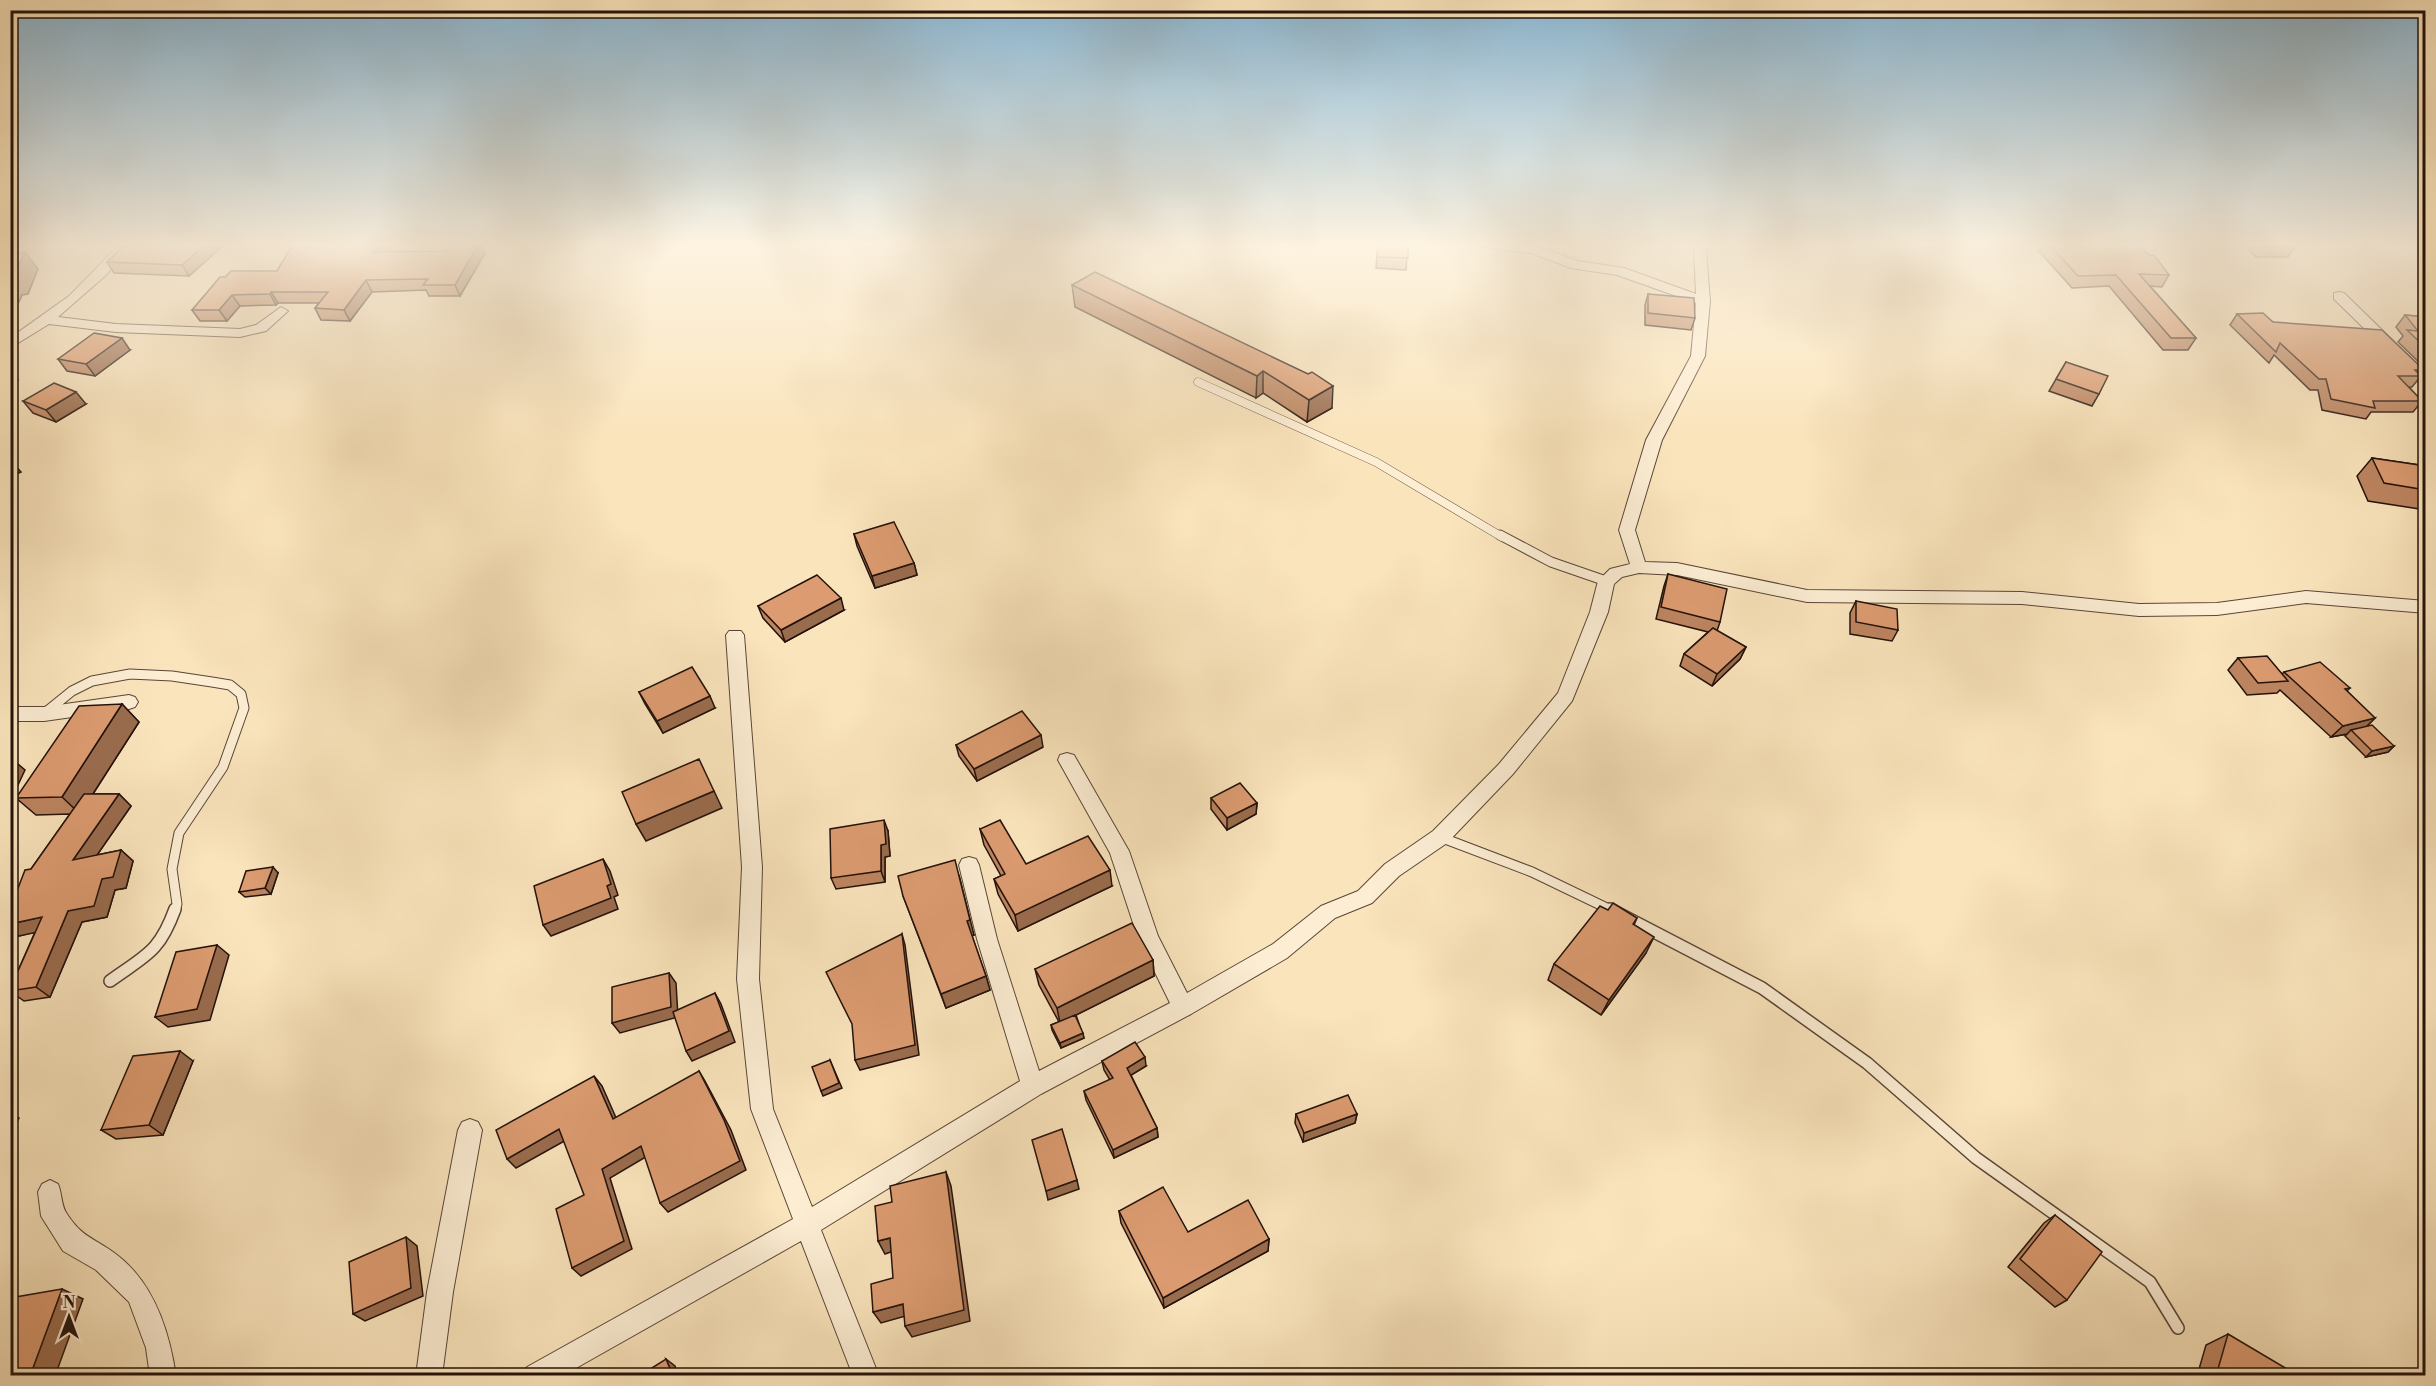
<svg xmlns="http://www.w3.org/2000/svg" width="2436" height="1386" viewBox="0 0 2436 1386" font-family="'Libre Bodoni',serif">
<rect width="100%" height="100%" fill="#fae4bc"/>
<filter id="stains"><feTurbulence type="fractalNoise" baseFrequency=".00333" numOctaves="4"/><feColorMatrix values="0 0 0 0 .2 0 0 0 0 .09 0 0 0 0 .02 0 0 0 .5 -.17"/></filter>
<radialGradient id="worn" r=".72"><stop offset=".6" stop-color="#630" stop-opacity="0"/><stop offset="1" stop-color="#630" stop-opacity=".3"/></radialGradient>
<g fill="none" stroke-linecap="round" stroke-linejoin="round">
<defs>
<polyline id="lane-far2" points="1198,382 1376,462 1502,537"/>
<g id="lane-far1">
<polyline points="1500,535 1551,562 1606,581"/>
<polyline points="46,712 72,691 92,681 130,674 172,676 212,682 230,685 241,694 244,708 223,767 179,833 172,869 177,904 175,911"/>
<polyline points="1440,837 1532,872 1613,911"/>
</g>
<g id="lane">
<polyline points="1610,909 1762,988 1867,1063 1976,1158 2150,1282 2178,1328"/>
<path d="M110 981C146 955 159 953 175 909"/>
</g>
<g id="street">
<polygon points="121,243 133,243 106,275 58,317 116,324 240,329 256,325 281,307 288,311 266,331 240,337 116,332 49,324 10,348 10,338 69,296"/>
<polygon points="1477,243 1533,245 1578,261 1624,268 1696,294 1694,251 1698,243 1710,243 1706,251 1710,301 1705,356 1662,440 1635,530 1645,562 1677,563 1807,590 2022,592 2139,604 2217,603 2306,591 2426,601 2426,613 2306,603 2217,615 2139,616 2022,604 1807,602 1677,575 1639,573 1622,577 1614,584 1608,612 1572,701 1513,774 1447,843 1399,876 1372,903 1335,918 1287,958 1191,1014 1041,1094 821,1230 879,1376 853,1376 801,1241 562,1376 523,1376 527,1367 793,1219 751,1109 737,979 742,867 726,635 729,631 741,631 744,635 762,867 759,979 773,1109 812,1207 1020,1081 977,939 959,865 962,859 969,857 976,859 979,865 997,939 1039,1071 1170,1003 1138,938 1110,853 1058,760 1060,755 1067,753 1074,755 1129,851 1158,936 1187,993 1273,944 1321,906 1358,891 1385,864 1433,831 1499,764 1558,693 1590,612 1598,581 1610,569 1630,564 1619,530 1646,440 1691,356 1696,303 1617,275 1571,268 1531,253 1483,247"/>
<polygon points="2339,292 2344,293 2426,373 2426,385 2421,384 2334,299 2334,293"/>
<polygon points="129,695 135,697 138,702 135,707 129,709 44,721 10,721 10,707 44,707"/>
<polygon points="470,1119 478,1122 482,1130 453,1292 442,1376 416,1376 427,1292 458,1130 462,1122"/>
<path d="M50 1180 58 1184C62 1193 61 1206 67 1214 82 1237 92 1237 113 1252 153 1280 169 1329 176 1376H150L146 1348 129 1302 96 1270 63 1251 41 1216 38 1192 42 1184Z"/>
</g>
</defs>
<!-- lane-far2 casing -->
<use href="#lane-far2" stroke="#594637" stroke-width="9"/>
<!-- lane-far1 casing -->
<use href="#lane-far1" stroke="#594637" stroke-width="11"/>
<!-- lane casing -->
<use href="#lane" stroke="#594637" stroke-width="14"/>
<!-- street casing -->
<use href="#street" stroke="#594637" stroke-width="2"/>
<!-- lane-far2 -->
<use href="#lane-far2" stroke="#fcedd3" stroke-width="8"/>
<!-- lane-far1 -->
<use href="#lane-far1" stroke="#fcedd3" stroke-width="9"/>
<!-- lane -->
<use href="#lane" stroke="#fcedd3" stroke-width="11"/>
<!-- street -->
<use href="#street" fill="#fcedd3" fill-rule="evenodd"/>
</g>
<!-- wall -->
<g fill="#bd8560" stroke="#23120b" stroke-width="1.5">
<polygon points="127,243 226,243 189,276 114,273 107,262"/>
<polygon points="294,243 394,243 388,251 485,253 460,296 429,296 426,290 372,292 350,321 321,320 315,308 319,303 278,303 276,305 240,306 227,321 200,321 192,310 277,271"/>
<polygon points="1378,243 1408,243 1406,270 1376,268"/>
<polygon points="2041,243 2135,243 2169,275 2162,287 2150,286 2196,338 2188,350 2163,350 2109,286 2072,288 2038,250"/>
<polygon points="2242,243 2289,243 2294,248 2288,257 2256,257"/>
<polygon points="1072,285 1308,374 1332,408 1307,422 1263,393 1256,398 1075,307"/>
<polygon points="1648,294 1695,318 1691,330 1645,325 1645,305"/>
<polygon points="2237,314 2273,322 2424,370 2420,375 2421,376 2412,387 2409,387 2422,401 2413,412 2371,412 2366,419 2322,410 2318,390 2310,390 2274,355 2269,363 2230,325"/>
<polygon points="2405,315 2426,317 2426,369 2398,342 2403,336 2396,327"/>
<polygon points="130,350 95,376 67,371 58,359"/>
<polygon points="2066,362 2099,394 2092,406 2049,391"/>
<polygon points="23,401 86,404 56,422 33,413"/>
<polygon points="2372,458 2426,466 2426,510 2368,501 2357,476"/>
<polygon points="854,534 914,563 917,575 875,588 857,546"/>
<polygon points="1668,574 1720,622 1717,631 1746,647 1740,659 1712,686 1680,666 1684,654 1708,632 1656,619 1664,586"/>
<polygon points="1856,601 1898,630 1892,641 1850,634 1850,613"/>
<polygon points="758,606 844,610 785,642 763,618"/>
<polygon points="2238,658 2282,674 2284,672 2350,688 2347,691 2375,718 2366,727 2394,746 2388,752 2366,757 2345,736 2347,734 2331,737 2280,690 2277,693 2247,695 2228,670"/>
<polygon points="639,692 715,708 663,733 645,704"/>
<polygon points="122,704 139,722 93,794 119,794 131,806 97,855 121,850 133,861 126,888 115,890 107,917 82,922 50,997 24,1001 10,991 10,989 35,932 19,936 31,869 70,814 36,815 16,798"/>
<polygon points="956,745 1043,747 977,781 959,756"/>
<polygon points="1211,798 1257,803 1256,814 1227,830 1211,809"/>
<polygon points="980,829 1026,864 1112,886 1018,931 998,894 994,879 1001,876 984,845"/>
<polygon points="888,831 890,856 885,857 885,882 836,889 831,878"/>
<polygon points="278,873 271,894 245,897 239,892"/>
<polygon points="903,896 974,935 972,936 986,976 990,990 946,1008"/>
<polygon points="1608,910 1637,918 1634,925 1646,953 1601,1015 1548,980 1554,964"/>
<polygon points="1153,960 1154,976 1076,1015 1084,1038 1061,1048 1052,1030 1051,1025 1059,1022 1039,985 1035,969"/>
<polygon points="193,1061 163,1135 116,1139 101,1130"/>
<polygon points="1102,1061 1146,1066 1131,1075 1157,1128 1158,1137 1114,1158 1086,1100 1084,1091 1110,1080 1104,1070"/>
<polygon points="1296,1114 1357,1114 1355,1123 1303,1142 1295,1123"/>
<polygon points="1119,1211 1188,1232 1269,1239 1268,1251 1164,1308 1121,1223"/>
<polygon points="2055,1215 2067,1300 2055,1307 2008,1267 2044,1223"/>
<polygon points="2228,1334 2286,1376 2197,1376 2206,1345"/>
</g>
<!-- shaded-wall -->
<g fill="#9a6c4e" stroke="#23120b" stroke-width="1.5">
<polygon points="207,243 226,243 189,276 182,265"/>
<polygon points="381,243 394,243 380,263 374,252"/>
<polygon points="479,243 485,253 460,296 455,285"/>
<polygon points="25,252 38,269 28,294 22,295 19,302 10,304 10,277"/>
<polygon points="366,280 372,292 350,321 344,310"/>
<polygon points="271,292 278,303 276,305 270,294"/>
<polygon points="232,295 240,306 227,321 219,310"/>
<polygon points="122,338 130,350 95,376 86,364"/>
<polygon points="10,371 18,380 10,384"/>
<polygon points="1263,371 1263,393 1256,398 1257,376"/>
<polygon points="1333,386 1332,408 1307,422 1309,400"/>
<polygon points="76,392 86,404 56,422 46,410"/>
<polygon points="10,460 21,472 10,477"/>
<polygon points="914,563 917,575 875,588 872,576"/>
<polygon points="841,598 844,610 785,642 781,630"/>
<polygon points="1746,647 1740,659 1712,686 1717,674"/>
<polygon points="710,696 715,708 663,733 657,721"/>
<polygon points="122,704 139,722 80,814 62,797"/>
<polygon points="2375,718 2363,730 2351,730 2347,734 2331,737 2343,726"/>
<polygon points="1041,735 1043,747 977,781 974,769"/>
<polygon points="2394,746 2388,752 2366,757 2372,751"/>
<polygon points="12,759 25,770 10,802 10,762"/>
<polygon points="714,791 722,808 646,841 636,824"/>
<polygon points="119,794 131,806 86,871 73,860"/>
<polygon points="1257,803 1256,814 1227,830 1227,818"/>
<polygon points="884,820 888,831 890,856 885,857 885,882 881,871 881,845"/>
<polygon points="121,850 133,861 126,888 115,890 107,917 82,922 50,997 36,987 68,911 102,879"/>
<polygon points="603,859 610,871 618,895 614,897 618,909 551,936 543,925 607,886"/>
<polygon points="273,867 278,873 271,894 265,888"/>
<polygon points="1110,870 1112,886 1018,931 1015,915"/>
<polygon points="959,875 974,935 971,936 967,921"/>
<polygon points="42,917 56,928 19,936 10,929 10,924"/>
<polygon points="902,934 905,945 919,1055 860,1070 855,1060"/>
<polygon points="1654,937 1646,953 1601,1015 1609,1000"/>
<polygon points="217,945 229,955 210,1020 168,1027 155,1017"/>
<polygon points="1153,960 1154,976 1060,1023 1057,1008"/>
<polygon points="669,973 676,983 678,1017 620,1033 612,1023"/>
<polygon points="986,976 990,990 946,1008 941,994"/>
<polygon points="715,993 721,1004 735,1042 692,1061 686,1051"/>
<polygon points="1083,1033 1084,1038 1061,1048 1060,1043"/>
<polygon points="180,1051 193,1061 163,1135 149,1125"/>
<polygon points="1145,1057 1146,1066 1128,1077 1127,1068"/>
<polygon points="830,1060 842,1088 823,1096 821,1091"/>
<polygon points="699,1071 705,1081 731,1130 746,1170 668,1212 660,1203"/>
<polygon points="594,1076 602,1086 621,1129 613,1119"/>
<polygon points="10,1113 19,1118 10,1136"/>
<polygon points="1357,1114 1355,1123 1303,1142 1304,1133"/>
<polygon points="1157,1128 1158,1137 1114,1158 1113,1150"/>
<polygon points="559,1129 568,1139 516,1168 507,1159"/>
<polygon points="641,1146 649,1155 610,1178 632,1249 581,1276 572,1268 602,1169"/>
<polygon points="946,1172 951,1186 970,1321 912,1337 905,1326"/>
<polygon points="1077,1180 1079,1189 1048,1200 1046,1191"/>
<polygon points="406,1237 417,1246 423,1296 365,1321 353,1314"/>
<polygon points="890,1238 896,1250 885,1254 878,1241"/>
<polygon points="1269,1239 1268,1251 1164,1308 1163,1298"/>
<polygon points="62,1289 83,1299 55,1376 30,1376"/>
<polygon points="903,1304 909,1315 881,1323 873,1312"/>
<polygon points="666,1359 675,1366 678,1376 673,1376"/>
</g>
<!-- building -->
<g fill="#dc9b70" stroke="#23120b" stroke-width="1.5">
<polygon points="127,243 207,243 182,265 107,262"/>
<polygon points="294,243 381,243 374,252 446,251 451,243 479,243 455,285 423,285 428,279 366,280 344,310 315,308 328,292 271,292 270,294 232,295 219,310 192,310 220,277 225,277 231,271 277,271"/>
<polygon points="1378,243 1408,243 1408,258 1377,257"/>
<polygon points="2048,243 2135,243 2149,255 2154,255 2169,275 2139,274 2196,338 2171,338 2116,275 2078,276"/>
<polygon points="2258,243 2289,243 2294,248 2262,247"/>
<polygon points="25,252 14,276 10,277 10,254"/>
<polygon points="1095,272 1308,374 1312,372 1333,386 1309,400 1263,371 1257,376 1072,285"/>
<polygon points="1648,294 1694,298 1695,318 1648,313"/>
<polygon points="2263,313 2273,322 2382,330 2424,370 2415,370 2421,376 2398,376 2422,401 2373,401 2375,408 2331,399 2326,379 2319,379 2280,343 2276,352 2237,314"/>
<polygon points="2405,315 2426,317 2426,348 2407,330 2418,331"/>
<polygon points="94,333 122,338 86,364 58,359"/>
<polygon points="2066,362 2108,376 2099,394 2056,379"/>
<polygon points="54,383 76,392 46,410 23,401"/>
<polygon points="2372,458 2426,466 2426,490 2384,483"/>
<polygon points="894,522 914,563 872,576 854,534"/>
<polygon points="1668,574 1727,589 1720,622 1661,607"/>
<polygon points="817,575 841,598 781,630 758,606"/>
<polygon points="1856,601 1897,609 1898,630 1856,622"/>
<polygon points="1713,628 1746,647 1717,674 1684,654"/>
<polygon points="2267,656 2288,681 2258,683 2238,658"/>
<polygon points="2320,662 2350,688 2345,689 2375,718 2343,726 2284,672"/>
<polygon points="692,667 710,696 657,721 639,692"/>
<polygon points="122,704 62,797 16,798 79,706"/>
<polygon points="1022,711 1041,735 974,769 956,745"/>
<polygon points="2372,725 2394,746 2372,751 2351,730"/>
<polygon points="699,759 714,791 636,824 622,792"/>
<polygon points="1240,783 1257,803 1227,818 1211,798"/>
<polygon points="84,794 119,794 73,860 121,850 113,877 102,879 94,906 68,911 36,987 10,991 10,989 42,917 10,924 10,909 25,870 31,869"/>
<polygon points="884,820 886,844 881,845 881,871 831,878 830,829"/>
<polygon points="1000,820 1026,864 1088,836 1110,870 1015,915 994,879 1005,874 980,829"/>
<polygon points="603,859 611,884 607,886 611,898 543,925 534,886"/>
<polygon points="955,860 970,920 967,921 986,976 941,994 903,896 898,876"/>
<polygon points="273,867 265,888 239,892 246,871"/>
<polygon points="1613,903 1637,918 1633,924 1654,937 1609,1000 1554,964 1600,906 1608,910"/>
<polygon points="1132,923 1153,960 1057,1008 1035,969"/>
<polygon points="902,934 915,1045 855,1060 852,1024 826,972"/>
<polygon points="217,945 197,1009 155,1017 176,952"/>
<polygon points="669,973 671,1007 612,1023 612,987"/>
<polygon points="715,993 729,1031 686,1051 673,1012"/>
<polygon points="1075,1015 1083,1033 1060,1043 1051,1025"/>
<polygon points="1135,1042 1145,1057 1127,1068 1157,1128 1113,1150 1084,1091 1113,1078 1102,1061"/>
<polygon points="180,1051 149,1125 101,1130 133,1056"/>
<polygon points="830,1060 839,1083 821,1091 812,1067"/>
<polygon points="699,1071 724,1120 740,1161 660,1203 641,1146 602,1169 624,1241 572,1268 556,1209 584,1195 559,1129 507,1159 496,1130 594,1076 613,1119"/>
<polygon points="1348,1095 1357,1114 1304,1133 1296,1114"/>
<polygon points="1062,1129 1077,1180 1046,1191 1032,1140"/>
<polygon points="946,1172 964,1310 905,1326 903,1304 873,1312 871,1284 893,1278 890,1238 878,1241 875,1206 892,1202 890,1186"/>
<polygon points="1163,1187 1188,1232 1248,1200 1269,1239 1163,1298 1119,1211"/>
<polygon points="2055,1215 2102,1252 2067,1300 2020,1259"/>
<polygon points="406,1237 411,1288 353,1314 349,1262"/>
<polygon points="62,1289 30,1376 10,1376 10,1298"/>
<polygon points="2228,1334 2287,1369 2286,1376 2216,1376"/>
<polygon points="666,1359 673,1376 639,1376"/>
<polygon points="1266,1371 1269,1376 1259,1376"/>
</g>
<!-- sky -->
<linearGradient id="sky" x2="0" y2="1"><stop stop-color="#8bb8d4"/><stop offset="0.56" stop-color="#fdf3e1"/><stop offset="1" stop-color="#fdf3e1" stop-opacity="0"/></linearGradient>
<rect width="2436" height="437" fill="url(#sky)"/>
<!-- margin -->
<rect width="2436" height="1386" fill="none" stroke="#fae4bc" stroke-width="36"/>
<rect x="12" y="12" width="2412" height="1362" fill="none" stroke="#23120b" stroke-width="3"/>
<rect x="18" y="18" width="2400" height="1350" fill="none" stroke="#23120b" stroke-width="1.5"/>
<!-- north arrow -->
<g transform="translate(69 1317)" stroke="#fcedd3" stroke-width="4.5" paint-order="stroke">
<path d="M0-4.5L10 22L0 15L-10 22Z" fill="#23120b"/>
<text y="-9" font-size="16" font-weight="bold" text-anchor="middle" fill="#23120b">N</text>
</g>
<rect width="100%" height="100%" filter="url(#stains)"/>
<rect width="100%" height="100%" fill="url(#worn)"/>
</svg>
